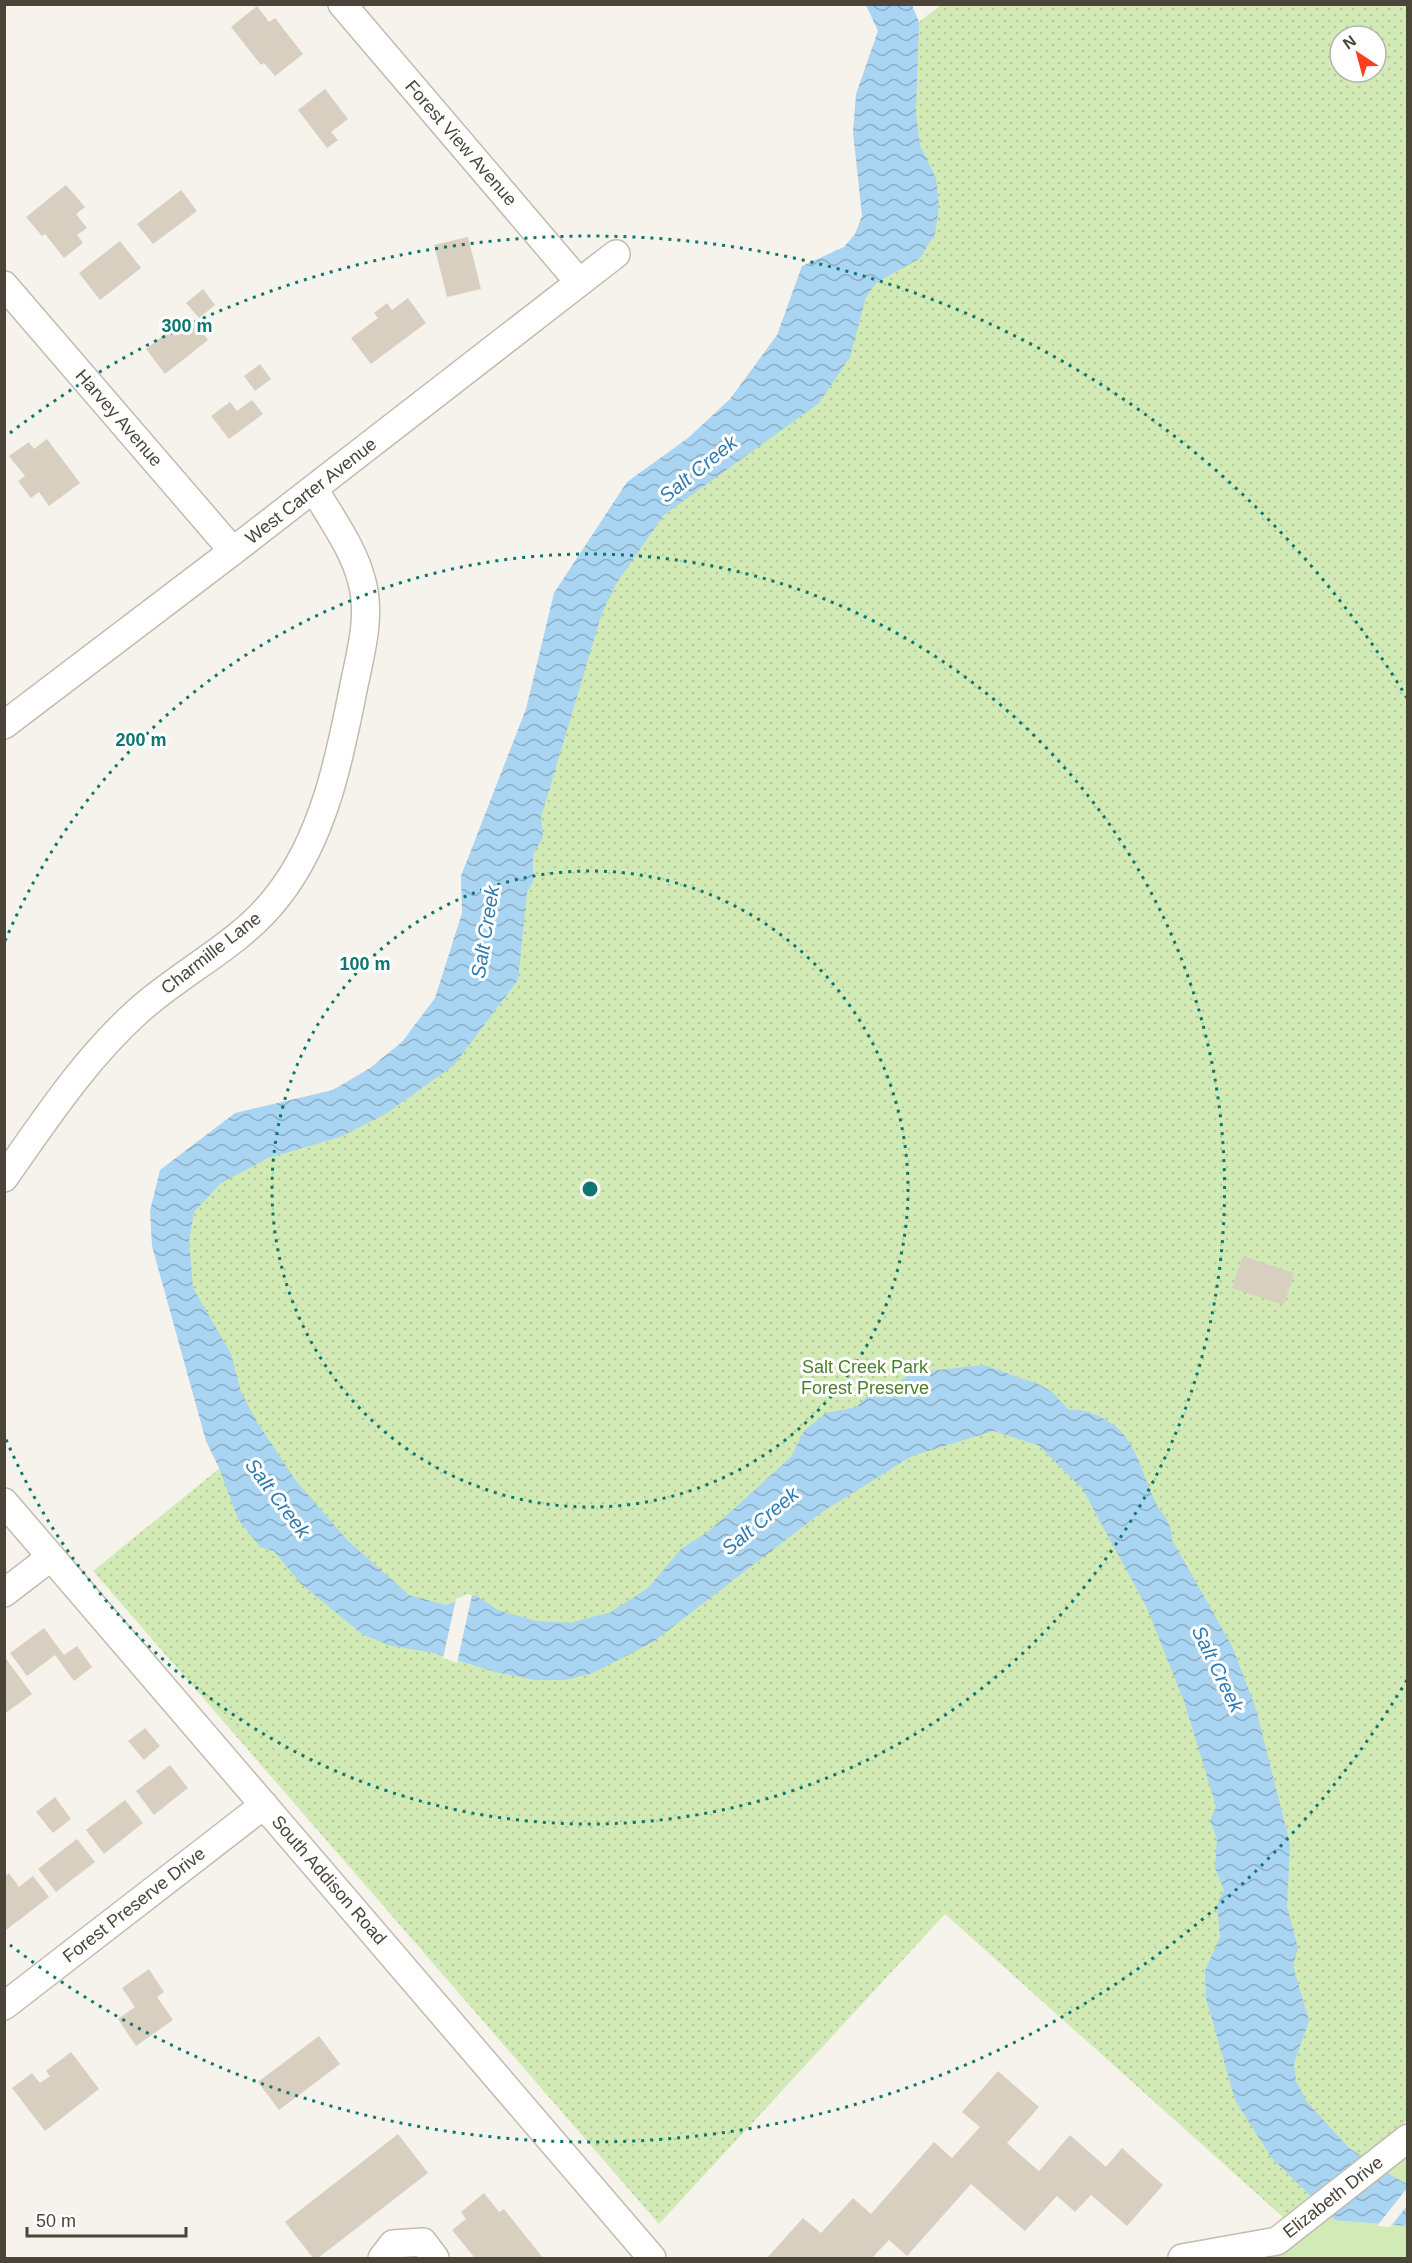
<svg xmlns="http://www.w3.org/2000/svg" width="1412" height="2263" viewBox="0 0 1412 2263" font-family="Arial,sans-serif">
<defs>
<pattern id="park-dots" width="8" height="8" patternUnits="userSpaceOnUse" patternTransform="scale(1.5)"><rect width="8" height="8" fill="#d2eab5"/><path d="M2 2h.1M6 6h.1" fill="none" stroke="#b6ca9c" stroke-width="1.8" stroke-linecap="round"/></pattern>
<pattern id="water-waves" width="16" height="10" patternUnits="userSpaceOnUse" patternTransform="scale(1.5)"><rect width="16" height="10" fill="#a9d4f2"/><path d="M0 5q4-4 8 0t8 0" fill="none" stroke="#8caec5"/></pattern>
</defs>
<rect width="100%" height="100%" fill="#f6f3ec"/>
<!-- green -->
<polygon fill="#d2eab5" points="1407,2157 1407,2258 1267,2258 1293,2246"/>
<!-- park -->
<path fill="url(#park-dots)" fill-rule="evenodd" d="M941 5H1407L1408 2120 1284 2218 945 1914 659 2224 93 1571 242 1450 168 1257 203 1170 424 1060 615 550 864 273 896 40ZM1340 36H1376V72H1340Z"/>
<!-- water -->
<path fill="url(#water-waves)" d="M866 5H912L919 22 916 113 920 145 936 178 939 206 935 234 920 258 876 283 866 297 850 357 819 403 664 515 616 584 602 613 541 817 543 837 533 855V882L527 892 518 980 454 1065 387 1113 340 1137 268 1158 221 1183 194 1212 189 1241 193 1288 231 1354 241 1392 257 1422 296 1481 348 1541 409 1595 446 1605 475 1595 498 1610 536 1621 570 1623 611 1612 648 1588 681 1549 708 1532 791 1457 804 1431 826 1413 857 1407 871 1392 896 1384 912 1373 984 1365 1038 1384 1052 1392 1069 1410C1080 1409 1086 1411 1096 1415 1135 1431 1138 1464 1154 1499 1162 1518 1171 1517 1172 1540L1232 1646 1256 1709 1290 1844 1287 1906 1298 1948 1293 1966 1309 2021 1294 2063 1296 2081 1307 2102 1349 2148 1394 2177 1407 2184V2226L1335 2220 1271 2157 1235 2100 1206 1998 1205 1971 1220 1937 1217 1905 1224 1890 1215 1868 1217 1838 1210 1821 1216 1806 1184 1701 1146 1606 1082 1488 1038 1445 993 1431 912 1456 822 1512 653 1642 593 1673 565 1680H535L495 1672 434 1653 388 1645 362 1634 301 1584 274 1551 260 1547 238 1519 219 1468 206 1441 152 1246 150 1211 160 1170 235 1113 333 1090 370 1068 402 1042 435 998 462 913 461 876 526 709 554 593 627 482 688 438 730 399 777 335 802 266 844 247 855 234 862 216 853 132 856 94 878 31Z"/>
<!-- pier -->
<g fill="#f6f3ec">
<polygon points="468,1594 472,1595 457,1663 443,1658 456,1599"/>
<polygon points="1407,2188 1407,2206 1390,2227 1377,2226"/>
</g>
<!-- building -->
<g fill="#d8cfc1">
<polygon points="257,6 269,22 275,18 303,54 275,76 264,63 261,65 231,27"/>
<polygon points="325,89 348,119 331,132 338,140 327,148 298,110"/>
<polygon points="66,185 85,207 76,214 87,228 77,235 83,243 64,258 45,234 42,236 26,217"/>
<polygon points="181,190 197,211 153,244 137,224"/>
<polygon points="468,237 481,289 447,297 434,245"/>
<polygon points="120,241 141,268 100,300 79,273"/>
<polygon points="203,289 215,305 199,318 186,303"/>
<polygon points="408,298 426,323 371,364 351,338 378,318 374,313 387,303 392,310"/>
<polygon points="189,316 208,340 165,374 146,349"/>
<polygon points="260,364 271,379 255,391 244,376"/>
<polygon points="252,400 263,414 229,439 211,416 230,402 237,411"/>
<polygon points="47,439 80,483 49,506 39,492 31,498 18,481 25,476 9,456 29,442 34,449"/>
<polygon points="1243,1256 1294,1273 1284,1305 1232,1288"/>
<polygon points="44,1628 64,1655 77,1646 92,1667 74,1681 55,1655 27,1676 10,1653"/>
<polygon points="4,1656 32,1694 4,1714"/>
<polygon points="145,1728 160,1746 144,1760 128,1741"/>
<polygon points="170,1765 188,1788 154,1815 136,1791"/>
<polygon points="55,1797 71,1819 53,1833 36,1812"/>
<polygon points="125,1800 143,1823 104,1854 86,1830"/>
<polygon points="77,1839 95,1862 56,1892 38,1869"/>
<polygon points="9,1873 19,1887 33,1876 49,1897 6,1930 4,1877"/>
<polygon points="149,1969 164,1992 157,1997 173,2020 136,2046 118,2019 135,2007 122,1988"/>
<polygon points="319,2036 340,2064 279,2110 258,2082"/>
<polygon points="71,2052 99,2089 45,2131 12,2088 32,2073 40,2083 50,2076 46,2071"/>
<polygon points="998,2071 1039,2107 1007,2143 1039,2171 1070,2135 1106,2167 1122,2148 1163,2185 1127,2226 1091,2195 1075,2212 1057,2196 1025,2231 971,2184 907,2256 889,2240 872,2258 767,2258 803,2218 821,2233 853,2198 871,2214 934,2142 952,2158 980,2127 962,2112"/>
<polygon points="398,2134 428,2173 318,2258 313,2258 285,2222"/>
<polygon points="484,2193 499,2212 504,2209 543,2258 475,2258 452,2230 466,2219 461,2212"/>
</g>
<g fill="none" stroke-linecap="round" stroke-linejoin="round">
<defs>
<g id="minor">
<polyline points="342,4 579,282"/>
<polyline points="4,285 233,551"/>
<polyline points="4,725 233,551 616,254"/>
<path d="M4 1178C45 1120 84 1060 137 1012 182 971 240 945 277 897 324 838 340 757 354 685 361 652 371 615 362 582 354 549 331 518 314 489"/>
<polyline points="4,1502 652,2258"/>
<polyline points="4,1593 51,1557"/>
<polyline points="4,2006 264,1805"/>
<polyline points="382,2258 393,2244 423,2242 435,2258"/>
<polyline points="1182,2258 1277,2241 1408,2138"/>
</g>
</defs>
<!-- minor casing -->
<use href="#minor" stroke="#c2bbae" stroke-width="30"/>
<!-- minor -->
<use href="#minor" stroke="#fff" stroke-width="27"/>
</g>
<!-- distance rings -->
<g fill="none" stroke="#0f766e" stroke-width="3" stroke-dasharray="3 6">
<circle cx="590" cy="1189" r="318"/>
<path d="M5 941A635 635 0 1 1 5 1437"/>
<path d="M1407 1680A953 953 0 0 1 10 1945M10 433A953 953 0 0 1 1407 698"/>
</g>
<g text-anchor="middle" dominant-baseline="central" stroke-width="6" stroke-linejoin="round" paint-order="stroke">
<!-- street labels -->
<g font-size="18" fill="#4b4439" stroke="#fff">
<text transform="translate(461 143) rotate(49)">Forest View Avenue</text>
<text transform="translate(119 418) rotate(49)">Harvey Avenue</text>
<text transform="translate(311 491) rotate(-38)">West Carter Avenue</text>
<text transform="translate(211 953) rotate(-38)">Charmille Lane</text>
<text transform="translate(329 1880) rotate(49)">South Addison Road</text>
<text transform="translate(134 1905) rotate(-38)">Forest Preserve Drive</text>
<text transform="translate(1333 2197) rotate(-38)">Elizabeth Drive</text>
</g>
<!-- park labels -->
<g font-size="18" fill="#4a7f2a" stroke="#fff">
<text x="865" y="1367">Salt Creek Park<tspan x="865" dy="21">Forest Preserve</tspan></text>
</g>
<!-- water labels -->
<g font-size="20" font-style="italic" fill="#2e7ab2" stroke="#fff">
<text transform="translate(698 469) rotate(-39)">Salt Creek</text>
<text transform="translate(485 932) rotate(-81)">Salt Creek</text>
<text transform="translate(278 1498) rotate(53)">Salt Creek</text>
<text transform="translate(760 1521) rotate(-40)">Salt Creek</text>
<text transform="translate(1218 1669) rotate(64)">Salt Creek</text>
</g>
</g>
<circle cx="590" cy="1189" r="9" fill="#0f766e" stroke="#fff" stroke-width="3"/>
<g font-size="18" text-anchor="middle" font-weight="bold" fill="#0f766e" stroke="#fff" stroke-width="6" stroke-linejoin="round" paint-order="stroke">
<text x="187" y="332">300 m</text>
<text x="141" y="746">200 m</text>
<text x="365" y="970">100 m</text>
</g>
<!-- border -->
<rect width="1412" height="2263" fill="none" stroke="#4b4439" stroke-width="12"/>
<!-- north arrow -->
<g transform="translate(1358 54) rotate(324)"><circle r="28" fill="#ffffff" stroke="#b7b4b0" stroke-width="1.5"/>
<path d="M0-4.5L10 22L0 15L-10 22Z" fill="#fc3f1d"/>
<text y="-9" font-size="16" font-weight="bold" text-anchor="middle" fill="#4b4439">N</text>
</g>
<!-- scale -->
<path d="M27 2227v9h159v-9" fill="none" stroke="#4b4439" stroke-width="3"/>
<text x="36" y="2227" font-size="18" fill="#4b4439" stroke="#ffffff" stroke-width="4.5" paint-order="stroke">50 m</text>
</svg>
